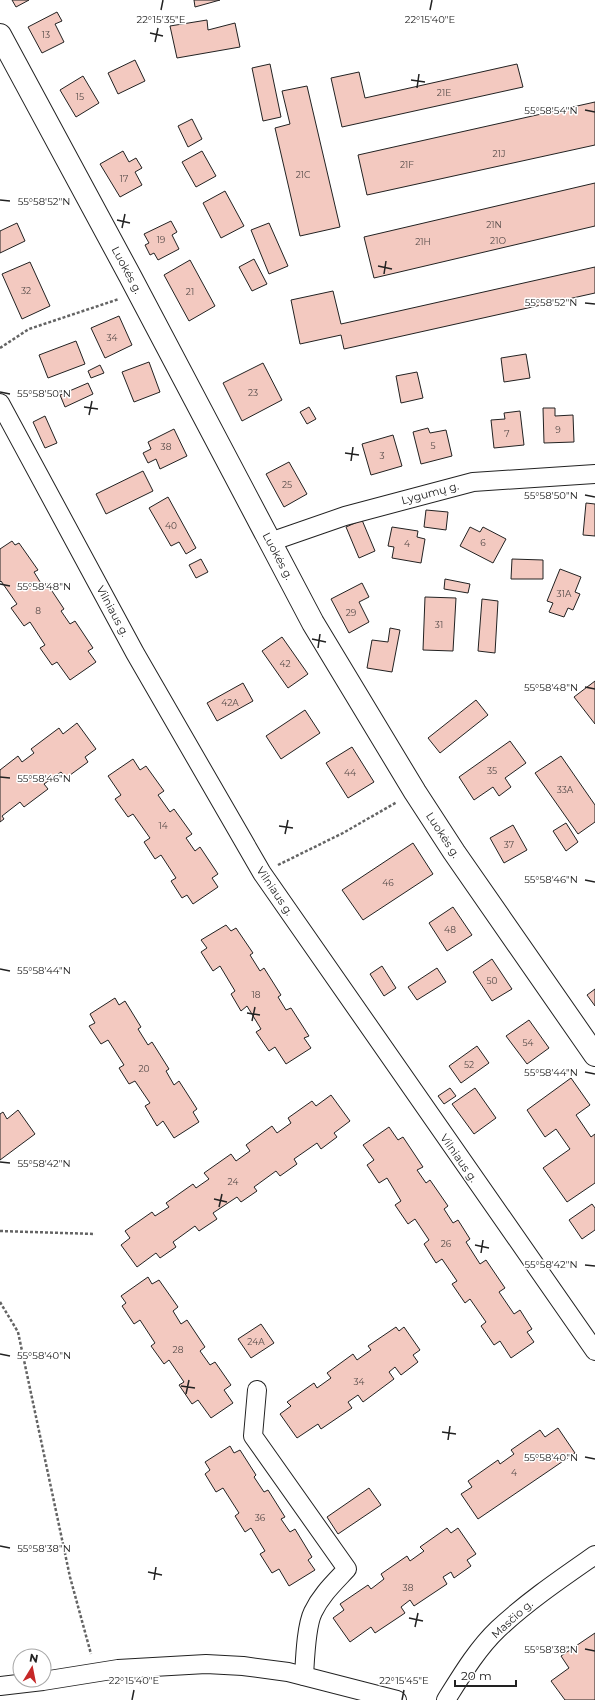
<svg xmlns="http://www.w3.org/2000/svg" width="595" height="1700" viewBox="0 0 595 1700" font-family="Montserrat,sans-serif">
<rect width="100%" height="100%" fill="#fff"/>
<!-- building -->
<g fill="#f3c9c0" stroke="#222">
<polygon points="12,0 29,0 16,7"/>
<polygon points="194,0 220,0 195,7"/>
<polygon points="57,12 62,21 55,24 64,42 42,53 28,27"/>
<polygon points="207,20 208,30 235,23 240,47 177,58 170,26"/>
<polygon points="135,60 145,81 118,94 108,73"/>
<polygon points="270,64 281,117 263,121 252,68"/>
<polygon points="517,64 523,87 342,127 331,78 359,72 365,98"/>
<polygon points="83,76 99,103 76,117 60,90"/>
<polygon points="307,86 340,227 300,236 275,128 290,124 282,91"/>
<polygon points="595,102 595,145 367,195 358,155"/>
<polygon points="192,119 202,139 188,147 178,126"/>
<polygon points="123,151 129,162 136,158 142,168 135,172 142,185 120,197 100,164"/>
<polygon points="202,151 216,176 196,187 182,162"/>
<polygon points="595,183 595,226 374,278 364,237"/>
<polygon points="225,191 244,226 221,238 203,203"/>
<polygon points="171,221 177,232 172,235 179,249 158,260 154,253 150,255 145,245 149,243 144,234"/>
<polygon points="17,223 25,241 0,253 0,231"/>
<polygon points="269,223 288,266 269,274 251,230"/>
<polygon points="254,259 267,284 252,291 239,267"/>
<polygon points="190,260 215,306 189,321 164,275"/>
<polygon points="30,262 50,306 22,319 2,274"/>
<polygon points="595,267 595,293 344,349 341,335 300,344 291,300 333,291 341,324"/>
<polygon points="119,316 132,345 105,358 91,328"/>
<polygon points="76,341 85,364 48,378 39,355"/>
<polygon points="526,354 530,378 504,382 501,358"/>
<polygon points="149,362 160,392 134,402 122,372"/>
<polygon points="263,363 282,400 242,421 223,383"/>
<polygon points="100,365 104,373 91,378 88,371"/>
<polygon points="417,372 423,398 401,403 396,376"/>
<polygon points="88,383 93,394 65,407 60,395"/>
<polygon points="309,407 316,419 307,424 300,412"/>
<polygon points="543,408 555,408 555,416 573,415 574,442 544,443"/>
<polygon points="520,411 524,445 494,448 491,420 505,419 504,413"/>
<polygon points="45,416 57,443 45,448 33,422"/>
<polygon points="428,428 430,433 446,430 452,456 421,464 413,432"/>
<polygon points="174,429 187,456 160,469 156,459 148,463 143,453 151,449 148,442"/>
<polygon points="393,435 402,466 371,475 362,444"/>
<polygon points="289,462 307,494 284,507 266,474"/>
<polygon points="143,471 153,491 106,514 96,494"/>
<polygon points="168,497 196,548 186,554 179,542 171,546 149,508"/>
<polygon points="586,503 595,504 595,536 583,535"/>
<polygon points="426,510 448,512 446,530 424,527"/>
<polygon points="362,520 375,551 359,558 346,527"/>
<polygon points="392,527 418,531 417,537 425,539 421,563 392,558 394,547 388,546"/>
<polygon points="470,527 480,532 483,527 506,539 493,563 460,546"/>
<polygon points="12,541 15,545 19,543 38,570 34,572 42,585 46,582 64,609 61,611 70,624 75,621 93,648 88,651 96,662 70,680 57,662 52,665 40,648 45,645 30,622 24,626 11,608 17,604 1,581 0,582 0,549"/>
<polygon points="201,559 208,572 196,578 189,565"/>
<polygon points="512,559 543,560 543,579 511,579"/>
<polygon points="560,569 581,577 575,592 580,594 573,610 568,608 564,617 549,612 553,603 547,601"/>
<polygon points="445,579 470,584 468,593 444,589"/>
<polygon points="362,583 369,597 359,602 369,622 349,633 331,599"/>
<polygon points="425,597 456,598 453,651 423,650"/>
<polygon points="482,599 498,601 495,653 478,651"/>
<polygon points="390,628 400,630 392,672 367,668 372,640 388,642"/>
<polygon points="282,637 308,674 288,688 262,651"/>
<polygon points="595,681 595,724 574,697"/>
<polygon points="243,683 253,701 217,721 207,703"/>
<polygon points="476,700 488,715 440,753 428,738"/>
<polygon points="305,710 320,733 281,759 266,736"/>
<polygon points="77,723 96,749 85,757 88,762 66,778 61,772 44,784 48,789 24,807 20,802 2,816 4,819 0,822 0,770 18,756 22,762 34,753 31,749 59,728 63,734"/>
<polygon points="510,741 526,763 505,778 511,787 499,796 493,787 474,800 459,777"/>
<polygon points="352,747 374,782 348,798 326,763"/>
<polygon points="561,756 595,805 595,822 578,834 535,773"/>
<polygon points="133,759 140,770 146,766 164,791 158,795 170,812 174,809 192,834 186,838 195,851 200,847 218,874 212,878 218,887 193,904 187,895 182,898 171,881 176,878 161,855 155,859 144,842 150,838 133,814 128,817 115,799 121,795 108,776"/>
<polygon points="566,823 578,842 566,851 553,831"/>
<polygon points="513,825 527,850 504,863 490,838"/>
<polygon points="413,843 433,874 363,920 342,890"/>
<polygon points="453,907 472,935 447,951 429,923"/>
<polygon points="226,925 231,931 236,928 253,953 250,955 260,971 264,968 281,995 278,997 286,1010 291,1008 309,1036 304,1038 311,1048 286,1064 275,1047 269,1051 256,1032 261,1029 247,1006 241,1011 231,994 235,991 220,966 213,971 201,952 207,948 201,940"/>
<polygon points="492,959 512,989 492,1001 473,972"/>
<polygon points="382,966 396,988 384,996 370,974"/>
<polygon points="437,968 446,982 417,1000 408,987"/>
<polygon points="595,989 595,1006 587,995"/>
<polygon points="115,998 119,1005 125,1001 141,1027 138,1029 148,1045 152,1042 169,1069 166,1071 174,1085 179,1081 197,1109 193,1112 199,1122 174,1138 163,1121 157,1126 145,1106 150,1103 135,1081 129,1084 119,1068 124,1065 108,1040 101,1044 89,1026 95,1023 90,1014"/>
<polygon points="529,1020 549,1048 527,1064 506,1036"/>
<polygon points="477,1046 489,1063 461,1083 449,1066"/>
<polygon points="571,1078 590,1105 576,1115 591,1137 595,1134 595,1183 567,1202 543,1168 570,1149 556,1129 545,1137 527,1110"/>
<polygon points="450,1088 456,1096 444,1104 438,1096"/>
<polygon points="475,1088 496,1118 474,1134 452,1104"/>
<polygon points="331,1095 350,1121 334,1133 337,1137 321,1149 317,1143 294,1159 297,1164 280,1176 276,1171 254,1187 257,1191 241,1202 237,1197 213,1213 217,1219 199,1231 195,1226 173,1242 176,1247 160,1258 156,1253 137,1267 121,1245 130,1238 125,1231 152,1212 155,1216 169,1207 166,1203 193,1184 196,1188 209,1179 204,1173 231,1154 236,1161 250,1151 246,1145 272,1126 277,1133 291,1123 288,1118 312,1101 316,1106"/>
<polygon points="18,1110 35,1134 0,1160 0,1114 3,1112 7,1119"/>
<polygon points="389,1127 398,1140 403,1137 423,1167 417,1170 426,1183 430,1180 448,1206 444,1209 453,1223 458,1220 470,1239 466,1242 480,1264 486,1260 505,1288 499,1292 514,1314 520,1310 532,1329 527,1332 534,1342 511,1358 500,1341 494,1345 481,1326 486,1322 470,1299 465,1303 452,1284 457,1281 442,1259 436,1263 424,1244 429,1240 415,1219 408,1224 395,1205 401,1201 387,1178 379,1183 367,1165 374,1160 363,1145"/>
<polygon points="592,1204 595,1208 595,1230 582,1239 569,1220"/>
<polygon points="148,1277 152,1284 159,1280 178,1307 173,1311 181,1324 187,1320 205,1347 200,1351 210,1365 215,1362 231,1385 224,1390 233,1403 211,1418 198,1400 192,1404 179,1385 184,1382 169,1360 164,1364 151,1346 155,1343 140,1320 134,1324 122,1306 126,1303 121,1296"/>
<polygon points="261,1324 274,1343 251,1358 238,1339"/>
<polygon points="396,1327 399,1331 404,1327 420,1350 413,1355 418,1362 401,1375 395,1367 389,1372 394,1379 363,1402 358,1395 348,1402 352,1408 321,1429 318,1424 297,1438 280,1414 291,1406 287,1402 314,1383 317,1388 331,1378 327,1373 353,1354 357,1360 371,1350 368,1346"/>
<polygon points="558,1428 575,1453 478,1519 461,1494 472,1487 468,1481 498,1460 500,1464 514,1454 511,1450 540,1430 545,1437"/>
<polygon points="230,1446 234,1453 240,1450 256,1475 254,1477 264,1492 268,1490 285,1517 281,1519 290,1532 295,1529 312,1557 308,1560 315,1570 289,1586 279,1569 272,1573 260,1554 265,1551 251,1528 245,1532 235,1516 239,1513 223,1488 216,1492 205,1474 210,1470 205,1462"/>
<polygon points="369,1488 381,1505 338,1534 327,1517"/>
<polygon points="447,1528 451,1533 458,1528 476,1554 467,1560 471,1566 454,1578 451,1572 443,1577 447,1584 414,1606 410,1600 401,1607 405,1613 375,1633 371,1627 350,1642 333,1618 344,1610 340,1604 368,1585 371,1589 384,1579 381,1574 407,1556 410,1561 424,1551 420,1547"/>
<polygon points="595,1633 595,1700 565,1700 551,1681 569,1668 561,1656"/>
</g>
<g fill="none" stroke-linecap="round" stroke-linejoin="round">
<defs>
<g id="street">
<polyline points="0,403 135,653 262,873 595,1351"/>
<polyline points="270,542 345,516 473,482 595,474"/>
<path d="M257 1390 253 1436 347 1569C334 1583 321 1595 313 1612 306 1626 305 1660 304 1676"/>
<polyline points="0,1686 43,1681 118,1669 206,1664 243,1666 288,1672 397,1700"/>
<path d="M446 1700C461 1676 477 1649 498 1629 528 1601 562 1578 595 1555"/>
</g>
<polyline id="secondary" points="0,35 130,276 313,623 415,792 454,852 595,1055"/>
</defs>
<!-- street casing -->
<use href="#street" stroke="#222" stroke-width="20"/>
<!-- secondary casing -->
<use href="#secondary" stroke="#222" stroke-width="24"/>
<!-- path -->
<g stroke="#646464" stroke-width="2.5" stroke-dasharray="3 2" stroke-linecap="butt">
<polyline points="0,348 29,329 119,299"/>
<polyline points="278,865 343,833 397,802"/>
<polyline points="0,1231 95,1234"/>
<polyline points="0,1302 18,1332 70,1577 91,1654"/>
</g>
<!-- street -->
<use href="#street" stroke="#fff" stroke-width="18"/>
<!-- secondary -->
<use href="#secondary" stroke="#fff" stroke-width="22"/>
</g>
<!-- ticks -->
<path fill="none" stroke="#222" stroke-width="1.5" d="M161 10 163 0M430 10 432 0M150 33 163 36M155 42 158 28M411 80 425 82M417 88 419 74M585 110 595 112M0 200 10 201M117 220 130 223M122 228 125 214M378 266 392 269M384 274 386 261M585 303 595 304M0 392 10 394M84 407 98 409M89 415 92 401M345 453 359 455M351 461 353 447M585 495 595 497M0 584 10 586M312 639 326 642M318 648 320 634M585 687 595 689M0 777 10 778M279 826 293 828M285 834 288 820M585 880 595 882M0 969 10 971M247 1013 260 1015M252 1021 255 1007M585 1072 595 1074M0 1162 10 1163M214 1199 227 1202M219 1207 222 1194M475 1245 489 1248M481 1253 483 1240M585 1265 595 1266M0 1354 10 1356M181 1386 195 1388M186 1394 189 1380M442 1432 456 1434M448 1440 450 1426M585 1457 595 1459M0 1546 10 1548M148 1572 162 1575M154 1580 156 1567M409 1618 423 1621M415 1627 418 1613M585 1649 595 1651M132 1700 134 1690M402 1700 404 1690"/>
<g text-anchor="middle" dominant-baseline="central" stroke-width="3" stroke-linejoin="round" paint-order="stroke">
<!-- number labels -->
<g font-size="9" fill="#564c4a">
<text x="46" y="34">13</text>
<text x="444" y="92">21E</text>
<text x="80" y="96">15</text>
<text x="499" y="153">21J</text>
<text x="407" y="164">21F</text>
<text x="303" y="174">21C</text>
<text x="124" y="178">17</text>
<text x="494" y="224">21N</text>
<text x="161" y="239">19</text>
<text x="498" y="240">21O</text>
<text x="423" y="241">21H</text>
<text x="26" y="290">32</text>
<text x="190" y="291">21</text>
<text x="112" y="337">34</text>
<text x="253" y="392">23</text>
<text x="558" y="429">9</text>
<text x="507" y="433">7</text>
<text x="433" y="445">5</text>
<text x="166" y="446">38</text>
<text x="382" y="455">3</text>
<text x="287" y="484">25</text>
<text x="171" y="525">40</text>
<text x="483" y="542">6</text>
<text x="407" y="543">4</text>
<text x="564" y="593">31A</text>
<text x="38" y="610">8</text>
<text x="351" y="612">29</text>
<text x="439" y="624">31</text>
<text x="285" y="663">42</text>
<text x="230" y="702">42A</text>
<text x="492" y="770">35</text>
<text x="350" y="772">44</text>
<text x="565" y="789">33A</text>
<text x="163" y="825">14</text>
<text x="509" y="844">37</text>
<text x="388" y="882">46</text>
<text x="450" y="929">48</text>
<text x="492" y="980">50</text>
<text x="256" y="994">18</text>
<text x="528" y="1042">54</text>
<text x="469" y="1064">52</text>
<text x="144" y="1068">20</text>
<text x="233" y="1181">24</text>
<text x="446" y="1243">26</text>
<text x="256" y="1341">24A</text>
<text x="178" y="1349">28</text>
<text x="359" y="1381">34</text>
<text x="514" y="1472">4</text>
<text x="260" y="1517">36</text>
<text x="408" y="1587">38</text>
</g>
<!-- street labels -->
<g font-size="11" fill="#222" stroke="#fff">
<text transform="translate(127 270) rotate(62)">Luokės g.</text>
<text transform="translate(430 493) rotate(-15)">Lygumų g.</text>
<text transform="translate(278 556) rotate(62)">Luokės g.</text>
<text transform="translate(113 611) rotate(62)">Vilniaus g.</text>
<text transform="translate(443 835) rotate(57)">Luokės g.</text>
<text transform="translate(275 891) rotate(56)">Vilniaus g.</text>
<text transform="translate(459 1158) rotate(55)">Vilniaus g.</text>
<text transform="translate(512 1619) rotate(-42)">Masčio g.</text>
</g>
</g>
<g font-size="10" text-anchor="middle" fill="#222" stroke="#fff" stroke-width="3" stroke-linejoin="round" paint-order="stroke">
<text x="161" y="23">22°15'35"E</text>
<text x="430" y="23">22°15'40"E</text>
<text x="551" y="114">55°58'54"N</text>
<text x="44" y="205">55°58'52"N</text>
<text x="551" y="306">55°58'52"N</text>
<text x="44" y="397">55°58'50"N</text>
<text x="551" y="499">55°58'50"N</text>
<text x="44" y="590">55°58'48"N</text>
<text x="551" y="691">55°58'48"N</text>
<text x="44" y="782">55°58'46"N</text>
<text x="551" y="883">55°58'46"N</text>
<text x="44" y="974">55°58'44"N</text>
<text x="551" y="1076">55°58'44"N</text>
<text x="44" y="1167">55°58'42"N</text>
<text x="551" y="1268">55°58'42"N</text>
<text x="44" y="1359">55°58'40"N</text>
<text x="551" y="1461">55°58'40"N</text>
<text x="44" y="1552">55°58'38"N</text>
<text x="551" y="1653">55°58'38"N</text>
<text x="134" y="1684">22°15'40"E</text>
<text x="404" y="1684">22°15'45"E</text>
</g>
<!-- north arrow -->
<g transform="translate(32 1668) rotate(10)"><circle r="19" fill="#ffffff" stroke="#a7a7a7"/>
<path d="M0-3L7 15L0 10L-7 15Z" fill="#c62828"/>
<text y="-6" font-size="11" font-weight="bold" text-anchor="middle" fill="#222222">N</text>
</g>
<!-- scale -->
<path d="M455 1680v6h61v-6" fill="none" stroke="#222222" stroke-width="2"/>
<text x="461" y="1680" font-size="12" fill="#222222" stroke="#ffffff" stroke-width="3" paint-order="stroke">20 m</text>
</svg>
